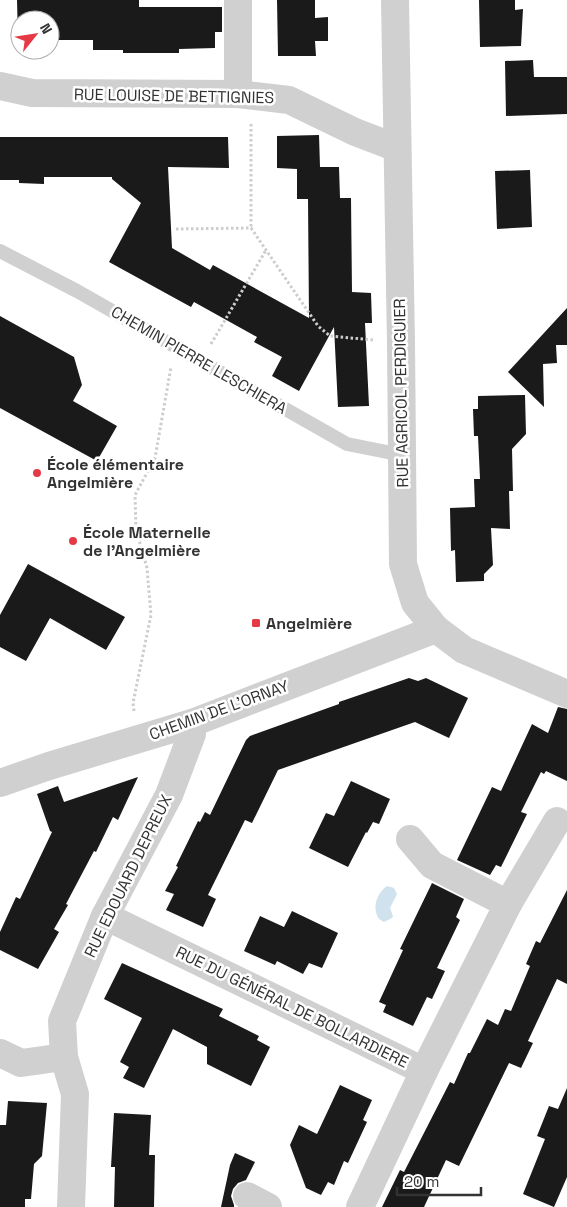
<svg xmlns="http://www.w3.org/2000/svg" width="567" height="1207" viewBox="0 0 567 1207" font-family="'Space Grotesk',sans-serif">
<rect width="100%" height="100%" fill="#fff"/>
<!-- water -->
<path fill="#cfe2ee" d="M387 886 394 888 397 894 390 908 393 916 392 918 384 922 379 919C372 908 376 894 387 886Z"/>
<!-- building -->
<g fill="#1a1a1a">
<polygon points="17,0 139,0 139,7 222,7 222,32 215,32 215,48 179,49 179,53 123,53 123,50 93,50 93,40 50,40 50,20 20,20 20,40 18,40"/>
<polygon points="277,0 315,0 315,18 328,17 328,41 315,41 316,56 278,56"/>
<polygon points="479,0 515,0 515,10 523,9 521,46 480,47"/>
<polygon points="533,60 534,77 567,77 567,114 506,116 505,61"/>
<polygon points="319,135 320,167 339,167 340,198 351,198 352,292 371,293 372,323 365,323 369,406 338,407 334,327 299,391 272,376 282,357 254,342 257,337 194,302 191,307 109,262 141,203 112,179 112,177 44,177 44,184 19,183 19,180 0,180 0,137 228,137 229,168 168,167 172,248 210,270 213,265 309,318 308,199 297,199 297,169 277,168 277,136"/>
<polygon points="530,170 532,227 497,229 495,171"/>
<polygon points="567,308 567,345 556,345 557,363 543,364 544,407 508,372"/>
<polygon points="0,316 74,357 82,385 73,401 117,426 97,461 0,408"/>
<polygon points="525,395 526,434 512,449 513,491 509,491 510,529 491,528 493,565 484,574 484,581 456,582 455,550 451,551 450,508 475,507 474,479 480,479 478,436 474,436 473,409 478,409 478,396"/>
<polygon points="28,564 125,617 106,650 50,618 26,661 0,647 0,615"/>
<polygon points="409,678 418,681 426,678 468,698 449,738 415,722 278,770 252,823 245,820 208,895 216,899 203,927 166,910 174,894 165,891 178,867 176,866 198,821 200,822 205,812 210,815 246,740 250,736 339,704 339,702"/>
<polygon points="558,707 567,709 567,781 546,771 544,774 541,772 521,812 527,814 501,867 496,865 490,875 457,860 492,787 501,791 532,724 548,733"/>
<polygon points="138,777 118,820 113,817 96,852 94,851 66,904 68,905 54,929 59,932 38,969 0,950 0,932 16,897 20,899 52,832 50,831 37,794 58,786 64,802"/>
<polygon points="351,781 390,799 379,824 373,822 367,833 366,832 348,867 309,848 326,813 334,816"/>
<polygon points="432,883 464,899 456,917 460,920 437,968 445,971 432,999 427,997 413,1026 383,1012 386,1005 379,1002 403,950 400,949"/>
<polygon points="567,890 567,984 557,979 528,1041 533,1043 521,1068 509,1063 459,1166 446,1160 424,1207 382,1207 400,1170 404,1172 450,1082 454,1084 468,1053 470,1053 487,1019 498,1025 505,1009 511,1011 530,966 526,964 536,941 540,943"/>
<polygon points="292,911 338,933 322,968 309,963 303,974 277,961 275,965 244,951 260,916 284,927"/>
<polygon points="122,963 223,1009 219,1016 259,1036 257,1040 270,1047 251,1086 207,1064 207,1047 173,1029 144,1088 123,1078 129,1067 120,1062 142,1018 104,999"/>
<polygon points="340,1085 372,1100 363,1120 367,1122 348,1163 344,1161 334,1185 328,1182 321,1195 306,1188 290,1145 299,1125 317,1134"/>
<polygon points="567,1088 567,1177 554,1207 523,1194 545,1139 537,1136 549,1106 558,1109"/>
<polygon points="8,1101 47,1103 42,1156 34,1164 31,1199 25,1199 25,1207 0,1207 0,1125 6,1125"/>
<polygon points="114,1113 151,1115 149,1155 155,1155 154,1207 114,1207 115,1167 111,1167"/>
<polygon points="235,1153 255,1162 246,1180 238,1183 233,1189 231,1196 234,1205 234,1207 221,1207 230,1165"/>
</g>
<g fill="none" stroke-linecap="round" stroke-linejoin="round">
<!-- path -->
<g stroke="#cdcdcd" stroke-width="3" stroke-dasharray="2.5 2.5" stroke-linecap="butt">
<polyline points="251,124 251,228"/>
<polyline points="176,229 251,228 318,326 330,336 373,340"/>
<polyline points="211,344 266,250"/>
<polyline points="134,711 133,703 151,615 147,568 136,529 135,495 155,458 171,367"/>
</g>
<!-- service -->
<polyline stroke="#d0d0d0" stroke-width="14" points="0,251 77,291 347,444 402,455"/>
<!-- minor -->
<g stroke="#d0d0d0" stroke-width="28">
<polyline points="395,0 401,343 403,564 415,603 436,629 464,650 567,694"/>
<polyline points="0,86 32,93 238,94 289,100 355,132 397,148"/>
<polyline points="238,94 238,0"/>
<polyline points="0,783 49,766 192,723 436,629"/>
<polyline points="410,839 432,865 508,904"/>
<polyline points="105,916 424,1071 360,1207"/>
<polyline points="0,1053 21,1063 64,1057"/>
<polyline points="424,1071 508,904 557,821"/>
<polyline points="247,1196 268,1207"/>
<polyline points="71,1207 75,1094 64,1057 62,1021 105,916 169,795 192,734 192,723"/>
</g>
</g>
<!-- markers -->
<g fill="#e63946" stroke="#fff" stroke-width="2">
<circle cx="37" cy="473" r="5"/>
<circle cx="73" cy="541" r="5"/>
<rect x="251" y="618" width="10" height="10" rx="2.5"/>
</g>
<g text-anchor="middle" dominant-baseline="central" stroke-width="5" stroke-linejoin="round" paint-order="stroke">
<!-- street labels -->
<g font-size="16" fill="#333" stroke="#fff">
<text transform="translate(174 96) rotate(1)">RUE LOUISE DE BETTIGNIES</text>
<text transform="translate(199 360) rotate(30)">CHEMIN PIERRE LESCHIERA</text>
<text transform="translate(401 393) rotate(-91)">RUE AGRICOL PERDIGUIER</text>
<text transform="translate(219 710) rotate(-20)">CHEMIN DE L'ORNAY</text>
<text transform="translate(128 876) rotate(-64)">RUE EDOUARD DEPREUX</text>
<text transform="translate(292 1007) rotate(26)">RUE DU GÉNÉRAL DE BOLLARDIERE</text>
</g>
<!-- poi labels -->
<g font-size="16" font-weight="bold" fill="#333" stroke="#fff" text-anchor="start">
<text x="47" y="464">École élémentaire<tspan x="47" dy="18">Angelmière</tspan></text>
<text x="83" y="532">École Maternelle<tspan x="83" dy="18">de l'Angelmière</tspan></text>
<text x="266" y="623">Angelmière</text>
</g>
</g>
<!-- north arrow -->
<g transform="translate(35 35) rotate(60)"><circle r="24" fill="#ffffff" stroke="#adadad"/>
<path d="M0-4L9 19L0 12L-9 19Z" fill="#e63946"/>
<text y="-8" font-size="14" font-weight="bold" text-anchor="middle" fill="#333333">N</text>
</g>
<!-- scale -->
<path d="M397 1187v8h84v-8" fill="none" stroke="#333333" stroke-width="2.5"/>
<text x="404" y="1187" font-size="15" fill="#333333" stroke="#ffffff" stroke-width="4" paint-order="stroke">20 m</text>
</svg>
